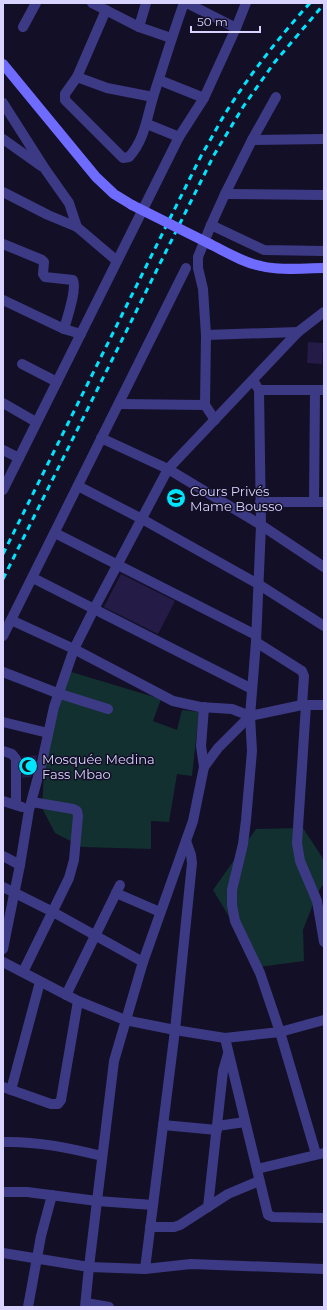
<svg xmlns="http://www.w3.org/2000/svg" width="327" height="1310" viewBox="0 0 327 1310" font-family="Montserrat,sans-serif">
<rect width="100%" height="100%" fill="#130f26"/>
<!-- green -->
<g fill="#12302f">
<polygon points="68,671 161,699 153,721 177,730 182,710 199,712 192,776 177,774 169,822 151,821 151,849 82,847 55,833 42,808 44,771 49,746"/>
<polygon points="303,828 322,857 324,863 324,883 317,894 303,930 304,961 259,967 213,890 256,829"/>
</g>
<!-- building -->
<g fill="#241b47">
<polygon points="308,342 323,343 322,364 307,363"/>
<polygon points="121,574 175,601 158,634 104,607"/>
<polygon points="37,755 31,777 22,778 22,757"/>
</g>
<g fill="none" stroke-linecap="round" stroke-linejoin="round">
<!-- street -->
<g stroke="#3d3a85" stroke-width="10">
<polyline points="92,3 139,27 171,38"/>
<polyline points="187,3 236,28"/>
<path d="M106 10 77 77 65 94V100L123 158 129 157C145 140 147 116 154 94 164 64 173 33 184 3"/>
<polyline points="23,27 36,3"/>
<polyline points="139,27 146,3"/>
<polyline points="77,77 107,88 153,97"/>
<polyline points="159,80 204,98"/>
<polyline points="3,103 45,169 69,203 77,227 117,261"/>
<polyline points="147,124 179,137"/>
<polyline points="3,139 41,166"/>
<polyline points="252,140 324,139"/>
<polyline points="3,192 48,215 77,227"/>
<polyline points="225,194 324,195"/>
<polyline points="211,225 264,250 324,251"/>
<path d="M3 244 42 260 44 262 43 274 45 277 73 280C77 290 67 318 64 329"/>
<polyline points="3,300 64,329 81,334"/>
<polyline points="206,335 298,332"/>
<polyline points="22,364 57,382"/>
<polyline points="253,380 259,390 261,525 256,642 250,716 252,751 246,820 243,844 232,890 232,905 235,921 260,973 280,1032 316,1154"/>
<polyline points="259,390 324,390"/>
<polyline points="3,403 36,422"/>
<polyline points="119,404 205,405"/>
<polyline points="215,420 205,405 206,335 203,289 198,268 198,257 211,225 225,194 252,140 276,97"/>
<polyline points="101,438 168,469 261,525 324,567"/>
<polyline points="3,450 19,458"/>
<polyline points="78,486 142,519 258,584 324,626"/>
<polyline points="3,490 179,137 204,98 236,28 246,3"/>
<polyline points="260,502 324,502"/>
<polyline points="314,502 315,390"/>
<polyline points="55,533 256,635"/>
<polyline points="33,578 252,689"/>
<polyline points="11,620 74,649 173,701 200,707 232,709 250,716"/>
<polyline points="3,636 186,268"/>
<polyline points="256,642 302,671 304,676 302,705"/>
<polyline points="3,672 57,693 108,709"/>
<polyline points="306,705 297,843 300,861 317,901 324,942"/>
<polyline points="3,722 48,733"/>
<polyline points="3,751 12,754 16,759 16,805"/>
<polyline points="204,767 201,746 204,707"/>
<polyline points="3,801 22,807"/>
<polyline points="3,856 20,865"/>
<polyline points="3,887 53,912 143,962"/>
<polyline points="116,893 160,912"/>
<polyline points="3,949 20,865 29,810 42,762 54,707 74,649 94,609 168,469 298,332 324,312"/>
<polyline points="3,962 78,1001 125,1020 175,1030 225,1038 280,1032 324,1020"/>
<polyline points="23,972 69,878 74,860 78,816 77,811 73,809 32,802"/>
<polyline points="66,995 120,885"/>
<polyline points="225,1038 268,1215 273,1217 324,1218"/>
<polyline points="3,1087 51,1104 58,1104 61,1100 78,1001"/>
<polyline points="11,1090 40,982"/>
<polyline points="163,1125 217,1130"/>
<polyline points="217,1126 245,1122"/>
<path d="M3 1142C37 1141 69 1148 102 1156"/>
<polyline points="257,1169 324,1153"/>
<polyline points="3,1192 27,1192 97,1201 153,1205"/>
<polyline points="208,1207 223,1071 228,1054"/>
<polyline points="150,1227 174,1227 180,1225 228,1194 259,1181"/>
<polyline points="3,1253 89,1267 145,1269 191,1264 324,1269"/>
<polyline points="145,1269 175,1030 192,863 191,855 186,841"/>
<polyline points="86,1303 109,1307"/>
<polyline points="28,1307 41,1236 52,1195"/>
<polyline points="85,1307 89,1267 114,1061 143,962 193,821 204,767 218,748 250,716 302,705 324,705"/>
</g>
<!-- secondary -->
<g stroke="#6f6bff" stroke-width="10">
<polyline points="3,64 96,177 114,194 132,205"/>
<path d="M210 244C226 252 244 263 261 266 281 271 304 268 324 268"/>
</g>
<!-- rail -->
<g stroke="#00e5ff" stroke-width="3" stroke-dasharray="6 5" stroke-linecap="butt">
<path d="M3 554 202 154C212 138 220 121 230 106 254 69 281 35 310 3"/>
<polyline points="3,579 214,155 243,107 274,63 324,4"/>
</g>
<!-- secondary-bridge -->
<polyline stroke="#6f6bff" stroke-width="10" points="132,205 210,244"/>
</g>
<!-- icons -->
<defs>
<symbol id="school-disc" viewBox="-11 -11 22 22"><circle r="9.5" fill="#00e5ff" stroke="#130f26"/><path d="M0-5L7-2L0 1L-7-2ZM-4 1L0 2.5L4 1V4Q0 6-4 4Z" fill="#111"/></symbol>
<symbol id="mosque-disc" viewBox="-11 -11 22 22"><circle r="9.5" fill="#00e5ff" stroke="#130f26"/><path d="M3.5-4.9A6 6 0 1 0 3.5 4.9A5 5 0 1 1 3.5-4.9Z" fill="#111"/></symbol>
</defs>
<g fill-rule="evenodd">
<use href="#school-disc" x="165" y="487" width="22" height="22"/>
<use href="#mosque-disc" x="17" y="755" width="22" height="22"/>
</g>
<g text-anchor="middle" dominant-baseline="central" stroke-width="3" stroke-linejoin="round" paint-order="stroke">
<!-- poi labels -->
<g font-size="13" fill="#d9d4ff" stroke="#130f26" text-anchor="start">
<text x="190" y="491">Cours Privés<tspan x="190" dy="15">Mame Bousso</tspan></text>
<text x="42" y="759">Mosquée Medina<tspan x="42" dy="15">Fass Mbao</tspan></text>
</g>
</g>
<!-- border -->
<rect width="327" height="1310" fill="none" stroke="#d9d4ff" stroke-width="8"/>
<!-- scale -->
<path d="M191 26v6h69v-6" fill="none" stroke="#d9d4ff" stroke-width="2"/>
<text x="197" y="26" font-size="12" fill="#d9d4ff" stroke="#130f26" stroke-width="3" paint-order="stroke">50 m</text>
</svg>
